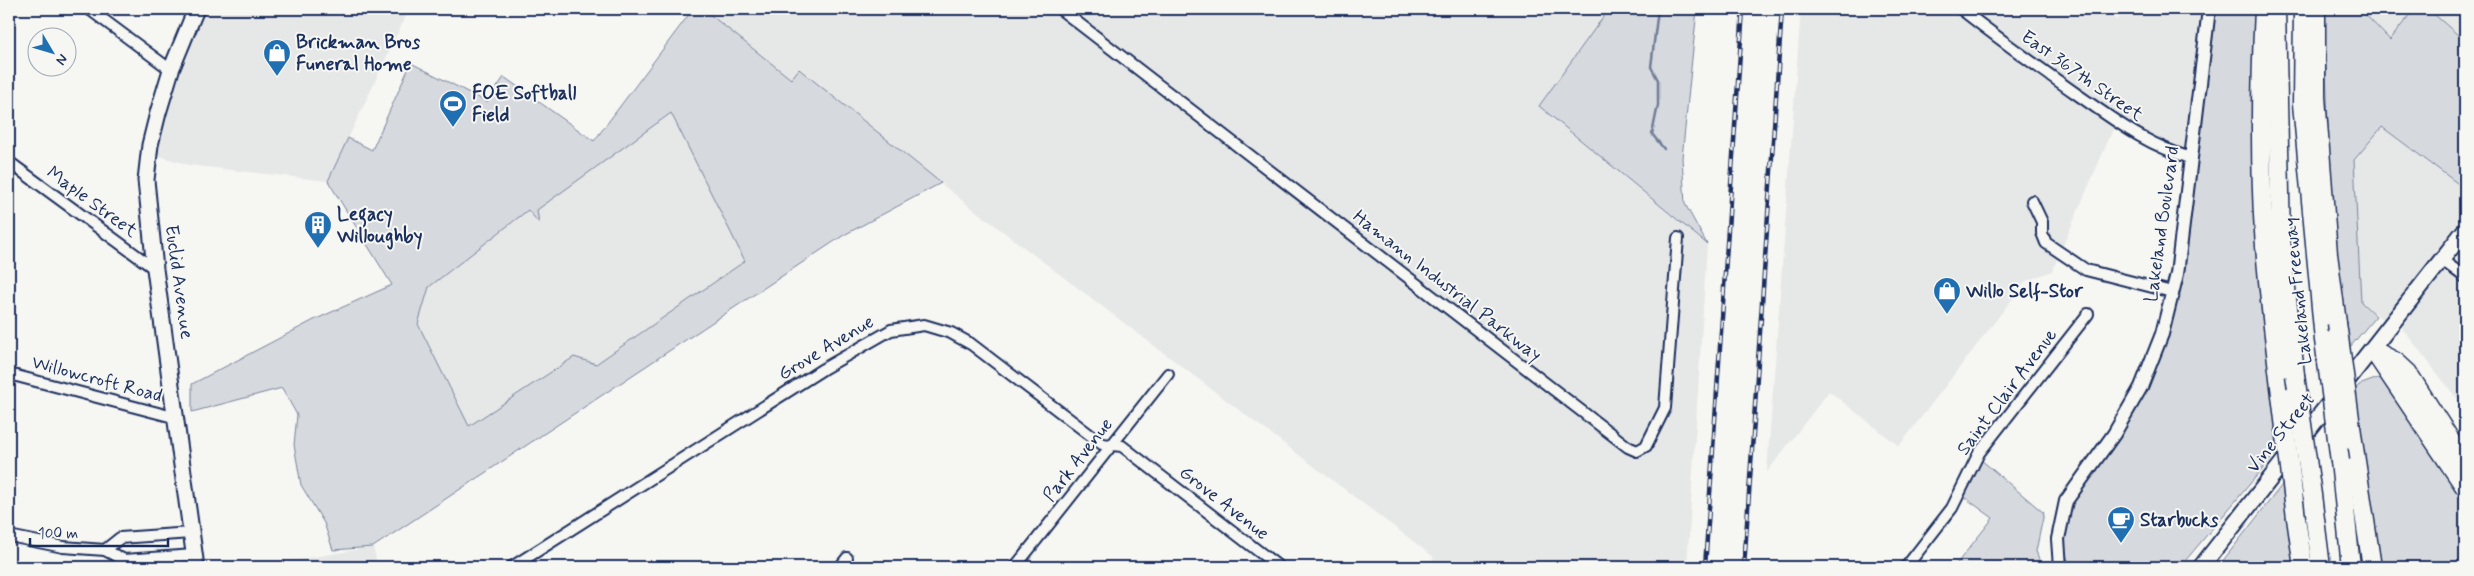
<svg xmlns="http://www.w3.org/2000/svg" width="2474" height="576" viewBox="0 0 2474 576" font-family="Mynerve,sans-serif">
<rect width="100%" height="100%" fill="#f6f6f2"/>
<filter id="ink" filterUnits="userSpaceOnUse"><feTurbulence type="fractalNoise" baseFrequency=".02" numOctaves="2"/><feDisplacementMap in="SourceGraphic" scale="10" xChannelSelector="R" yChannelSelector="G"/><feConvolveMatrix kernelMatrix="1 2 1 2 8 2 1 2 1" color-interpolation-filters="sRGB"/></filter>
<g filter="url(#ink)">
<!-- built -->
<g fill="#e6e7e7">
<polygon points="201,9 409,9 328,181 189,165 153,154 174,73"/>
<polygon points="703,9 1609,9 1539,106 1707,244 1687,567 1427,567 1434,557 964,202 799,69 791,80"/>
<polygon points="1801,9 2104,9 2117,20 2125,9 2206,9 2187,153 2164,146 2069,84 2062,91 2114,127 2052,271 2026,281 1899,446 1829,391 1767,472"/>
<polygon points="2360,9 2414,9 2390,40"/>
<polygon points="2428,9 2465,9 2465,41"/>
<polygon points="672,112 745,261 596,364 574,357 469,426 418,324 429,287 528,210 538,222 536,210"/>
<polygon points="2382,127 2465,189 2465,223 2387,323 2361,302 2354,160"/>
<polygon points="2465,235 2465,409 2398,323"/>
<polygon points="373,547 378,567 255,567"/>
</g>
<!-- green -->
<g fill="#d6d9dd" stroke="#78849e" fill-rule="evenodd">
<path d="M693 9H703L791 79 799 69 941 183 844 235 373 547 333 550 324 523 301 485 294 445 297 415 282 388 192 412V384L314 320 392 285 328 181 348 138 372 150 411 63 487 102 504 77 594 141ZM671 113 745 261 596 364 574 357 469 426 418 324 429 287 528 210 539 223 537 210Z"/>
<polygon points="1609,9 1697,9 1682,158 1685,204 1707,244 1539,106"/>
<path d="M2215 9H2255L2253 185 2268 362 2281 447 2180 567H2070C2051 517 2081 492 2107 455 2119 438 2131 418 2140 400 2160 362 2171 323 2182 282Z"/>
<polygon points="2324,9 2360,9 2390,40 2414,9 2428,9 2465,41 2465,189 2382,127 2354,160 2361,302 2376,316 2350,347 2331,211"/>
<polygon points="2378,378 2385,380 2406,408 2465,499 2465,567 2378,567 2353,392 2359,385"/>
<polygon points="1980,459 2044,513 2036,551 2042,567 1954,567 1993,518 1964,497"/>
<polygon points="2285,481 2296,567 2218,567"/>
</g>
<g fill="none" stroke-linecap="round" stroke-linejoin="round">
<!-- stream -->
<polyline stroke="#717e99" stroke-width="2.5" points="1658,9 1651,67 1658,80 1658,105 1652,134 1664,149"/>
<defs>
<g id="minor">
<polyline points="89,9 171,70"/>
<polyline points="1060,9 1628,447 1637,451 1646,446 1665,408 1678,238"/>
<path d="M1961 9C1999 39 2038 67 2078 95 2116 121 2146 145 2191 158"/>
<polyline points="9,162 155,269"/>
<polyline points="2032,201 2042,222 2042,233 2046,243 2086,270 2172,292"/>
<polyline points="2442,260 2465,277"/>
<polyline points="9,374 177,418"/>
<polyline points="9,536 63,547 105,550 124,560 194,555"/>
<polyline points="105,550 120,538 191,533"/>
<polyline points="512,567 823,369 891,330 924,325 951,333 971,344 1102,444 1122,446 1279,567"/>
<polyline points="840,567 847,558"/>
<polyline points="1015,567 1168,374"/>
<polyline points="1906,567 1952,508 1979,453 2088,314"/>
</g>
<polyline id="tertiary" points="2060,567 2058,539 2066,501 2114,434 2141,387 2162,334 2177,274 2209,9"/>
<g id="primary">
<polyline points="196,567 155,269 146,180 150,145 158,113 171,70 196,9"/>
<polyline points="2201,567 2465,230"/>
</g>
<g id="motorway">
<path d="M2264 9C2261 69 2260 130 2262 191 2264 259 2273 327 2281 395"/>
<polyline points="2276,9 2281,239 2295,375"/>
<polyline points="2303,9 2302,104 2324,340"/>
<polyline points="2316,9 2316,97 2328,254 2337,323"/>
<polyline points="2373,350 2465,487"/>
<polyline points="2373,350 2396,362 2408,373 2465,463"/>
<polyline points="2353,441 2372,567"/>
<polyline points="2340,461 2351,567"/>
<polyline points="2312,495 2321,567"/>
<polyline points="2296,518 2303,567"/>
</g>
</defs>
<!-- minor casing -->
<use href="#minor" stroke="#1b2f5e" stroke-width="14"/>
<!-- tertiary casing -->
<use href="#tertiary" stroke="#1b2f5e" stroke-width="16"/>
<!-- primary casing -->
<use href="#primary" stroke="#1b2f5e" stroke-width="19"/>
<!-- motorway casing -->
<use href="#motorway" stroke="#1b2f5e" stroke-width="21"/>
<!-- minor -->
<use href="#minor" stroke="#f6f6f2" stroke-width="10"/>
<!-- tertiary -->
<use href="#tertiary" stroke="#f6f6f2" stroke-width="12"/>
<!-- primary -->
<use href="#primary" stroke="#f6f6f2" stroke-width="15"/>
<!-- motorway -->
<use href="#motorway" stroke="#f6f6f2" stroke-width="18"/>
<defs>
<g id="rail">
<polyline points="1705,567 1743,9"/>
<polyline points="1744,567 1782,9"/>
</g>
</defs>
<!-- rail casing -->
<use href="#rail" stroke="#1b2f5e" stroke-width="4.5"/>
<!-- rail -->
<use href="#rail" stroke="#f6f6f2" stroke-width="2.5" stroke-dasharray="8" stroke-linecap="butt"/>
<defs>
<g id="motorway-bridge">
<polyline points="2337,323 2353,441"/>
<polyline points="2324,340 2340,461"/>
<polyline points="2295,375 2312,495"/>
<polyline points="2281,395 2296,518"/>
</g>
</defs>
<!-- motorway-bridge casing -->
<use href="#motorway-bridge" stroke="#1b2f5e" stroke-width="21" stroke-linecap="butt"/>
<!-- motorway-bridge -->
<use href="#motorway-bridge" stroke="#f6f6f2" stroke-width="18"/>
</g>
</g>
<!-- icons -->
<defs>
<symbol id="shop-pin" viewBox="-11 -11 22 30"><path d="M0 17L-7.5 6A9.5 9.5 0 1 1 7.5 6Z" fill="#1f6fb2" stroke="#f6f6f2"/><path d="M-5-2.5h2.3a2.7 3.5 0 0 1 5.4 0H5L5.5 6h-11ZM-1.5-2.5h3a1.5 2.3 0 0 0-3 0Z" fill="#fff"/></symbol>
<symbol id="stadium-pin" viewBox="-11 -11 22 30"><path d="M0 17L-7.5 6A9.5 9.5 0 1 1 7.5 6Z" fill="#1f6fb2" stroke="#f6f6f2"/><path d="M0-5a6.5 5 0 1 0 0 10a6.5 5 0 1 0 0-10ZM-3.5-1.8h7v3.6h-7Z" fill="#fff"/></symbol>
<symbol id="building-pin" viewBox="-11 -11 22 30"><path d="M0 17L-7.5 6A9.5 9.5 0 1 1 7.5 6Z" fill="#1f6fb2" stroke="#f6f6f2"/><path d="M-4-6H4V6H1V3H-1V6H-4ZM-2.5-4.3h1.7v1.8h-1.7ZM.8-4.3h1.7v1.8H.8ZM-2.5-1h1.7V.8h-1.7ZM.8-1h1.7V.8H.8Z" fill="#fff"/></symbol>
<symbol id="cafe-pin" viewBox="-11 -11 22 30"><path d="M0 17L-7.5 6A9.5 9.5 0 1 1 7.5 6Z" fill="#1f6fb2" stroke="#f6f6f2"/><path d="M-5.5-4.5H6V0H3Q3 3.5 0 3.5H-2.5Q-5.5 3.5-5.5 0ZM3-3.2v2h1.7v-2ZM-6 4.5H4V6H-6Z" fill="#fff"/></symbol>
</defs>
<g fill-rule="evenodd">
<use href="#shop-pin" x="261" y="37" width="32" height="43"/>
<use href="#stadium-pin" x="437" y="88" width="32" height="43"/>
<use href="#building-pin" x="302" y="209" width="32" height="43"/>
<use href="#shop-pin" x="1931" y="275" width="32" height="43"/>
<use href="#cafe-pin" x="2105" y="504" width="32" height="43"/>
</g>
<g text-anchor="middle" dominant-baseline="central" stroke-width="4" stroke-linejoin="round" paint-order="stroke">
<!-- poi labels -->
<g font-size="19" font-weight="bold" fill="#1b2f5e" stroke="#f6f6f2" text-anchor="start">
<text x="296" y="42">Brickman Bros<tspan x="296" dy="22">Funeral Home</tspan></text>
<text x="472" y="93">FOE Softball<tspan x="472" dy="22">Field</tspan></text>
<text x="337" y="214">Legacy<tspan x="337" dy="22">Willoughby</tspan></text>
<text x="1966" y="291">Willo Self-Stor</text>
<text x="2140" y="520">Starbucks</text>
</g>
<!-- street labels -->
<g font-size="19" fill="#1b2f5e" stroke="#f6f6f2">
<text transform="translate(2082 76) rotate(35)">East 367th Street</text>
<text transform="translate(92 202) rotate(36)">Maple Street</text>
<text transform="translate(2162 224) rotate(-82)">Lakeland Boulevard</text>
<text transform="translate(179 282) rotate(82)">Euclid Avenue</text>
<text transform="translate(1447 286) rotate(38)">Hamann Industrial Parkway</text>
<text transform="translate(2298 291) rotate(-96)">Lakeland Freeway</text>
<text transform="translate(826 348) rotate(-31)">Grove Avenue</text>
<text transform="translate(97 379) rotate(15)">Willowcroft Road</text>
<text transform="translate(2007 392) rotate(-53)">Saint Clair Avenue</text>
<text transform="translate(2281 433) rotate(-51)">Vine Street</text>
<text transform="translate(1078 460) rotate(-52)">Park Avenue</text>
<text transform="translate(1224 503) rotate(38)">Grove Avenue</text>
</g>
</g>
<!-- margin -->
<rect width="2474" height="576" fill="none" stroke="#f6f6f2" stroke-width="30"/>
<rect x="15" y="15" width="2444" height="546" fill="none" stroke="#1b2f5e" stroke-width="2" filter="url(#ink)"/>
<!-- north arrow -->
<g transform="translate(52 52) rotate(128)"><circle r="24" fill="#f6f6f2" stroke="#9ea6b7"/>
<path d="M0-4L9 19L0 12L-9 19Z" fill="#1f6fb2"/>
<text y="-8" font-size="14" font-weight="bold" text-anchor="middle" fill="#1b2f5e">N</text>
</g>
<!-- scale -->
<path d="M30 538v8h138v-8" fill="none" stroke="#1b2f5e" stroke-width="2.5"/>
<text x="38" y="538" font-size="15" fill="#1b2f5e" stroke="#f6f6f2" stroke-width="4" paint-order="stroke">100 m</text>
</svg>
